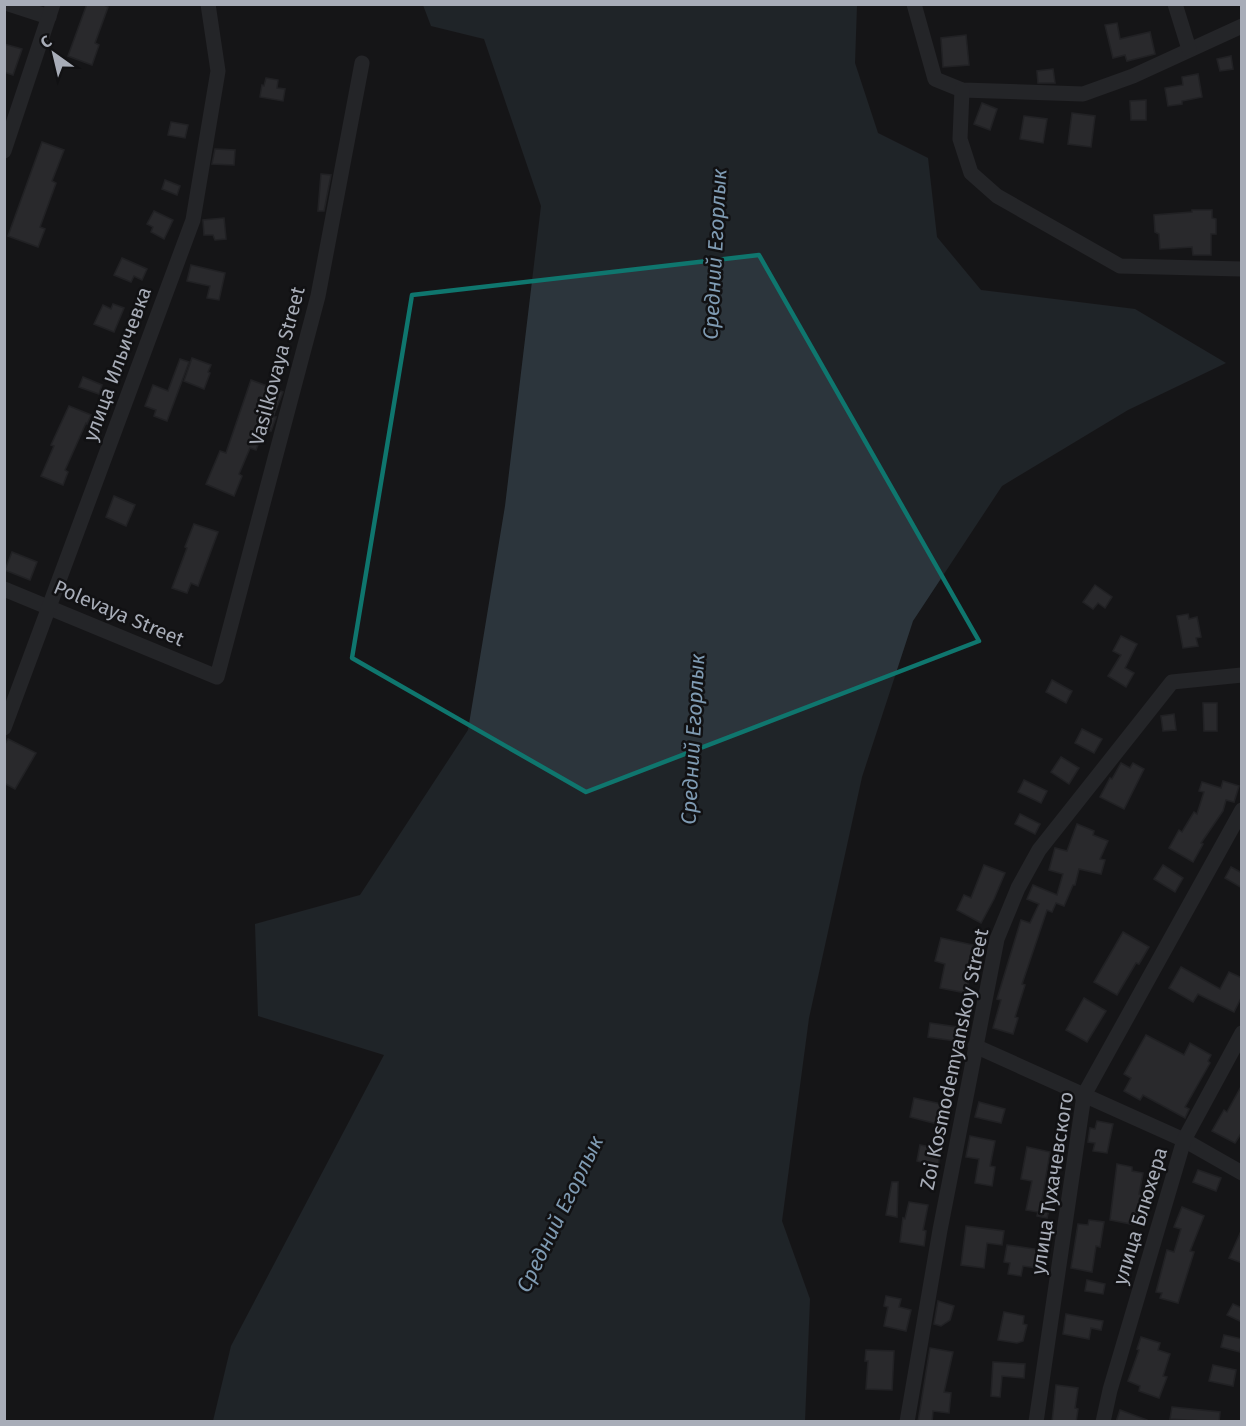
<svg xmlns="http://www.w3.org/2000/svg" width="1246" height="1426" viewBox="0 0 1246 1426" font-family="'Fira Sans',sans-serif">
<rect width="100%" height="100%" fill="#161618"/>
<!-- water -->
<polygon fill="#2c353c" points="423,5 857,5 855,63 878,133 928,158 937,237 981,290 1135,309 1226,363 1128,410 1002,486 913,621 862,777 809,1018 782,1221 810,1299 805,1421 213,1421 231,1346 384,1055 258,1016 255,924 360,895 468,730 505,506 541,206 484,39 431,26"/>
<!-- building -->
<g fill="#404145" stroke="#303034" stroke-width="1.5">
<polygon points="87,4 102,4 108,7 95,43 99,45 92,65 68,56"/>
<polygon points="1117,23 1120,39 1150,32 1155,54 1127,61 1125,55 1113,58 1105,25"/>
<polygon points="966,35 969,65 943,67 941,38"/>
<polygon points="4,44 22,49 13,75 4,72"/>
<polygon points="1231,56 1233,69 1220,71 1217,59"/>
<polygon points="1053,69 1055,83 1038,83 1037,71"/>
<polygon points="1198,74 1202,97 1182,101 1182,104 1168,106 1165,88 1183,85 1182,77"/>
<polygon points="266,78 278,80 277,88 285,89 283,101 260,97 262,85 264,86"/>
<polygon points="1146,100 1146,120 1131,120 1130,101"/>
<polygon points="982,103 997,109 990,130 974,124"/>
<polygon points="1072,113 1095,116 1091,147 1068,144"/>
<polygon points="1024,116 1047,119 1043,143 1020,139"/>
<polygon points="171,122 188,125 185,138 168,135"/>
<polygon points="42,142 64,150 52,181 56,183 40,227 45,229 38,247 8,236"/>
<polygon points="215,149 235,150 234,165 212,164"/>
<polygon points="321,174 331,175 324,211 318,211"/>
<polygon points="165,180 180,186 177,195 162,189"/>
<polygon points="1192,210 1212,210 1212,218 1216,219 1216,234 1211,234 1211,255 1193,255 1192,247 1160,249 1159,234 1155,232 1154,215 1192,212"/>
<polygon points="154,211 173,220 164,239 151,232 153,227 147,224"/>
<polygon points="224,218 226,239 215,240 213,235 204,235 203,220"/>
<polygon points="122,258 147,269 142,280 134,276 131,282 114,275"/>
<polygon points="191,265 225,273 219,300 207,298 210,286 187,281"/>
<polygon points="113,304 124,308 114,332 94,324 103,305 111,309"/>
<polygon points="192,358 211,365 208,372 210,373 204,389 184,381"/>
<polygon points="180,359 189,362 167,421 154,416 156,410 145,406 153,385 168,391"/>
<polygon points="83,377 102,385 99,394 79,387"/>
<polygon points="251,380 283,392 273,417 276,417 271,431 264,429 256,450 250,448 239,474 242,476 234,496 206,484 220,451 226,453"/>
<polygon points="69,406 91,415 87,424 86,423 65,470 68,472 63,485 41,476 54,446 51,445"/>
<polygon points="114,496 135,505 126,526 106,517"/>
<polygon points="194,524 218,532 198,586 191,583 187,593 172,588 187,548 185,547"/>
<polygon points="12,552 37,562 30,580 5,570"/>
<polygon points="1095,585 1112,597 1105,608 1098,603 1093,609 1083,602"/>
<polygon points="1188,614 1189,619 1197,617 1201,637 1196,638 1198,646 1183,648 1177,616"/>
<polygon points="1121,636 1137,644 1125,668 1134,673 1126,687 1108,676 1121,655 1113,651"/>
<polygon points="1052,680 1072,691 1066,703 1046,692"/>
<polygon points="1203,703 1217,703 1217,731 1204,731"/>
<polygon points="1174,714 1176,730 1163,731 1161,716"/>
<polygon points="1082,729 1102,739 1094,753 1075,743"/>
<polygon points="8,739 36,753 15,789 4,783 4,746"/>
<polygon points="1061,757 1079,768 1069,784 1051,772"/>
<polygon points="1121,763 1130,768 1133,763 1144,769 1124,809 1100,797 1110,778 1112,779"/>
<polygon points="1024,780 1047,791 1041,803 1018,792"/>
<polygon points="1223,781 1239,786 1234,802 1226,800 1223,811 1201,843 1203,844 1193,862 1169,848 1179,830 1182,832 1194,812 1197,814 1204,792 1199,791 1202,782 1221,788"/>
<polygon points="1020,814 1040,824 1035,834 1015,824"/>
<polygon points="1077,824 1094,831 1093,835 1108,841 1100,859 1105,860 1101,874 1079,869 1075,885 1073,885 1064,906 1056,903 1052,912 1047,910 1022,984 1025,985 1015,1017 1018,1018 1013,1034 993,1028 1001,1000 997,999 1021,920 1030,923 1039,904 1027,899 1033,885 1057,895 1063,874 1049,870 1055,848 1067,851"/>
<polygon points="984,865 1005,873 994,899 981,923 957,910 964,895 971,898"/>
<polygon points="1163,865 1183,878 1175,892 1154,879"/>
<polygon points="1231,867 1242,873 1242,888 1225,878"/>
<polygon points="1123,932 1149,947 1139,964 1136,963 1117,995 1094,982"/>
<polygon points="941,938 973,945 966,974 970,974 966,993 940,988 945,964 935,961"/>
<polygon points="1181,967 1220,989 1229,972 1242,978 1242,996 1234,1012 1198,994 1193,1002 1169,988"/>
<polygon points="1084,998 1106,1011 1087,1042 1066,1030"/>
<polygon points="930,1023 957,1027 955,1041 928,1037"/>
<polygon points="1146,1035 1184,1055 1190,1043 1211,1055 1208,1061 1210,1063 1185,1107 1189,1109 1185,1118 1143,1095 1140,1100 1124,1091 1131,1078 1124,1074"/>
<polygon points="1242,1085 1242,1132 1235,1143 1212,1131 1224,1110 1227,1112"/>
<polygon points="914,1098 946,1105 941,1125 910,1117"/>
<polygon points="979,1102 1005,1109 1001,1123 975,1117"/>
<polygon points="1097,1121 1113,1124 1107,1153 1093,1151 1095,1143 1088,1142 1090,1128 1095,1129"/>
<polygon points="970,1136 995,1141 990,1166 995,1167 992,1186 975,1183 979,1159 966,1157"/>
<polygon points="920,1145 941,1149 938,1166 917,1161"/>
<polygon points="1027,1147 1050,1152 1042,1200 1051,1202 1047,1218 1037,1216 1038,1212 1026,1210 1032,1181 1021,1179"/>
<polygon points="1117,1164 1132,1167 1132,1171 1143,1173 1139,1194 1142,1194 1136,1225 1110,1220"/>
<polygon points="1198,1170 1221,1178 1216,1191 1193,1182"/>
<polygon points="892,1182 898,1182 897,1217 886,1215"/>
<polygon points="909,1202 928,1205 923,1230 926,1231 924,1246 900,1242 903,1218 905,1219"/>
<polygon points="1182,1207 1204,1216 1190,1251 1194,1252 1178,1303 1160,1298 1162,1293 1156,1292 1167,1250 1174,1252 1181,1229 1174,1227"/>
<polygon points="1089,1220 1104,1222 1100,1247 1096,1246 1092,1272 1071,1268 1078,1224 1088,1225"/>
<polygon points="966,1226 1004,1231 1002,1245 987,1243 984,1268 961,1265"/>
<polygon points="1242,1229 1242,1263 1229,1258"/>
<polygon points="1007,1245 1041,1250 1037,1268 1023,1266 1021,1276 1008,1274 1010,1263 1004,1262"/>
<polygon points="1087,1280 1105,1284 1103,1294 1085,1291"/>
<polygon points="886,1296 901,1299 899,1307 911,1310 906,1331 884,1326 888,1307 884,1306"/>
<polygon points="938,1301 954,1306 950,1320 941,1326 934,1324"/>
<polygon points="1233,1304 1242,1308 1242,1322 1227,1315"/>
<polygon points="1004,1312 1024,1316 1023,1324 1027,1325 1023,1341 1017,1343 998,1340"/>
<polygon points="1066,1314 1103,1321 1101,1330 1091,1328 1089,1339 1063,1334"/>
<polygon points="1224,1335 1242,1339 1240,1352 1221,1347"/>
<polygon points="1141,1337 1160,1343 1158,1350 1170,1354 1163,1376 1167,1377 1159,1398 1139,1391 1140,1386 1128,1381 1139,1350 1137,1349"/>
<polygon points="930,1348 953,1352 944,1392 951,1393 949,1413 933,1411 932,1422 918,1422"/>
<polygon points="866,1350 894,1351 892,1390 866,1389 868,1361 865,1361"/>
<polygon points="993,1362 1025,1364 1024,1378 1002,1376 1000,1397 991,1396"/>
<polygon points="1213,1365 1236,1370 1233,1386 1209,1381"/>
<polygon points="1056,1385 1078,1388 1075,1408 1078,1409 1076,1422 1052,1422"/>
<polygon points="1172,1407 1220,1412 1219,1422 1170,1419"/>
<polygon points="1120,1410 1147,1420 1147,1422 1116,1422"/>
</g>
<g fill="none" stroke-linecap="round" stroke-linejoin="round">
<!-- street -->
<g stroke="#37383d" stroke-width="15">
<polyline points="9,4 49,17"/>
<polyline points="914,4 935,79 962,90 1083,94 1133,76 1242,26"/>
<polyline points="1175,4 1189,49"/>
<polyline points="962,90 960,139 971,173 997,196 1120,266 1242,269"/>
<polyline points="4,151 53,4"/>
<polyline points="4,589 217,677 318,296 362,63"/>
<polyline points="4,728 193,220 218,71 208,4"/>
<polyline points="975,1046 1184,1140 1242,1173"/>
<polyline points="907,1422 940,1230 997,939 1018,888 1039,850 1172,682 1242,675"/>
<polyline points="1036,1422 1084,1095 1242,810"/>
<polyline points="1103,1422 1110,1390 1184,1140 1242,1033"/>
</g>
</g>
<!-- marked area -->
<path d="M0 0H1246V1426H0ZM759 255 979 641 586 792 352 658 412 295Z" fill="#161618" fill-opacity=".55" fill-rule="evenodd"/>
<path fill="none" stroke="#0f766e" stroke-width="4.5" stroke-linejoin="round" d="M759 255 979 641 586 792 352 658 412 295Z"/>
<g text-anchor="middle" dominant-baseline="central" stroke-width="5" stroke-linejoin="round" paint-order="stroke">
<!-- street labels -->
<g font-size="20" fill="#a8adb8" stroke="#111113">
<text transform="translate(117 364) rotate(-70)">улица Ильичевка</text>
<text transform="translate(277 366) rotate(-75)">Vasilkovaya Street</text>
<text transform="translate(119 613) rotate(23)">Polevaya Street</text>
<text transform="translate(954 1059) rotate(-78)">Zoi Kosmodemyanskoy Street</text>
<text transform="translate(1052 1183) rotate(-81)">улица Тухачевского</text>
<text transform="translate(1140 1216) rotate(-73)">улица Блюхера</text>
</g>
<!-- water labels -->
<g font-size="21" font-style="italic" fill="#7f9bb3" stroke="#111113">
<text transform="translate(715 254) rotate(-87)">Средний Егорлык</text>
<text transform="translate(693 739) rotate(-87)">Средний Егорлык</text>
<text transform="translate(560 1214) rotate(-64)">Средний Егорлык</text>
</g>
</g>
<!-- border -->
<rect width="1246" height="1426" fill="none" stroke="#a8adb8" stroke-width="12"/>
<!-- north arrow -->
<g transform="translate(54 54) rotate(326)" stroke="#111113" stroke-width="4.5" paint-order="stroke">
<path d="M0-4.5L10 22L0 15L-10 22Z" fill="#a8adb8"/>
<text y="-9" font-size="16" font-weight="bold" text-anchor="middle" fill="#a8adb8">С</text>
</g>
</svg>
